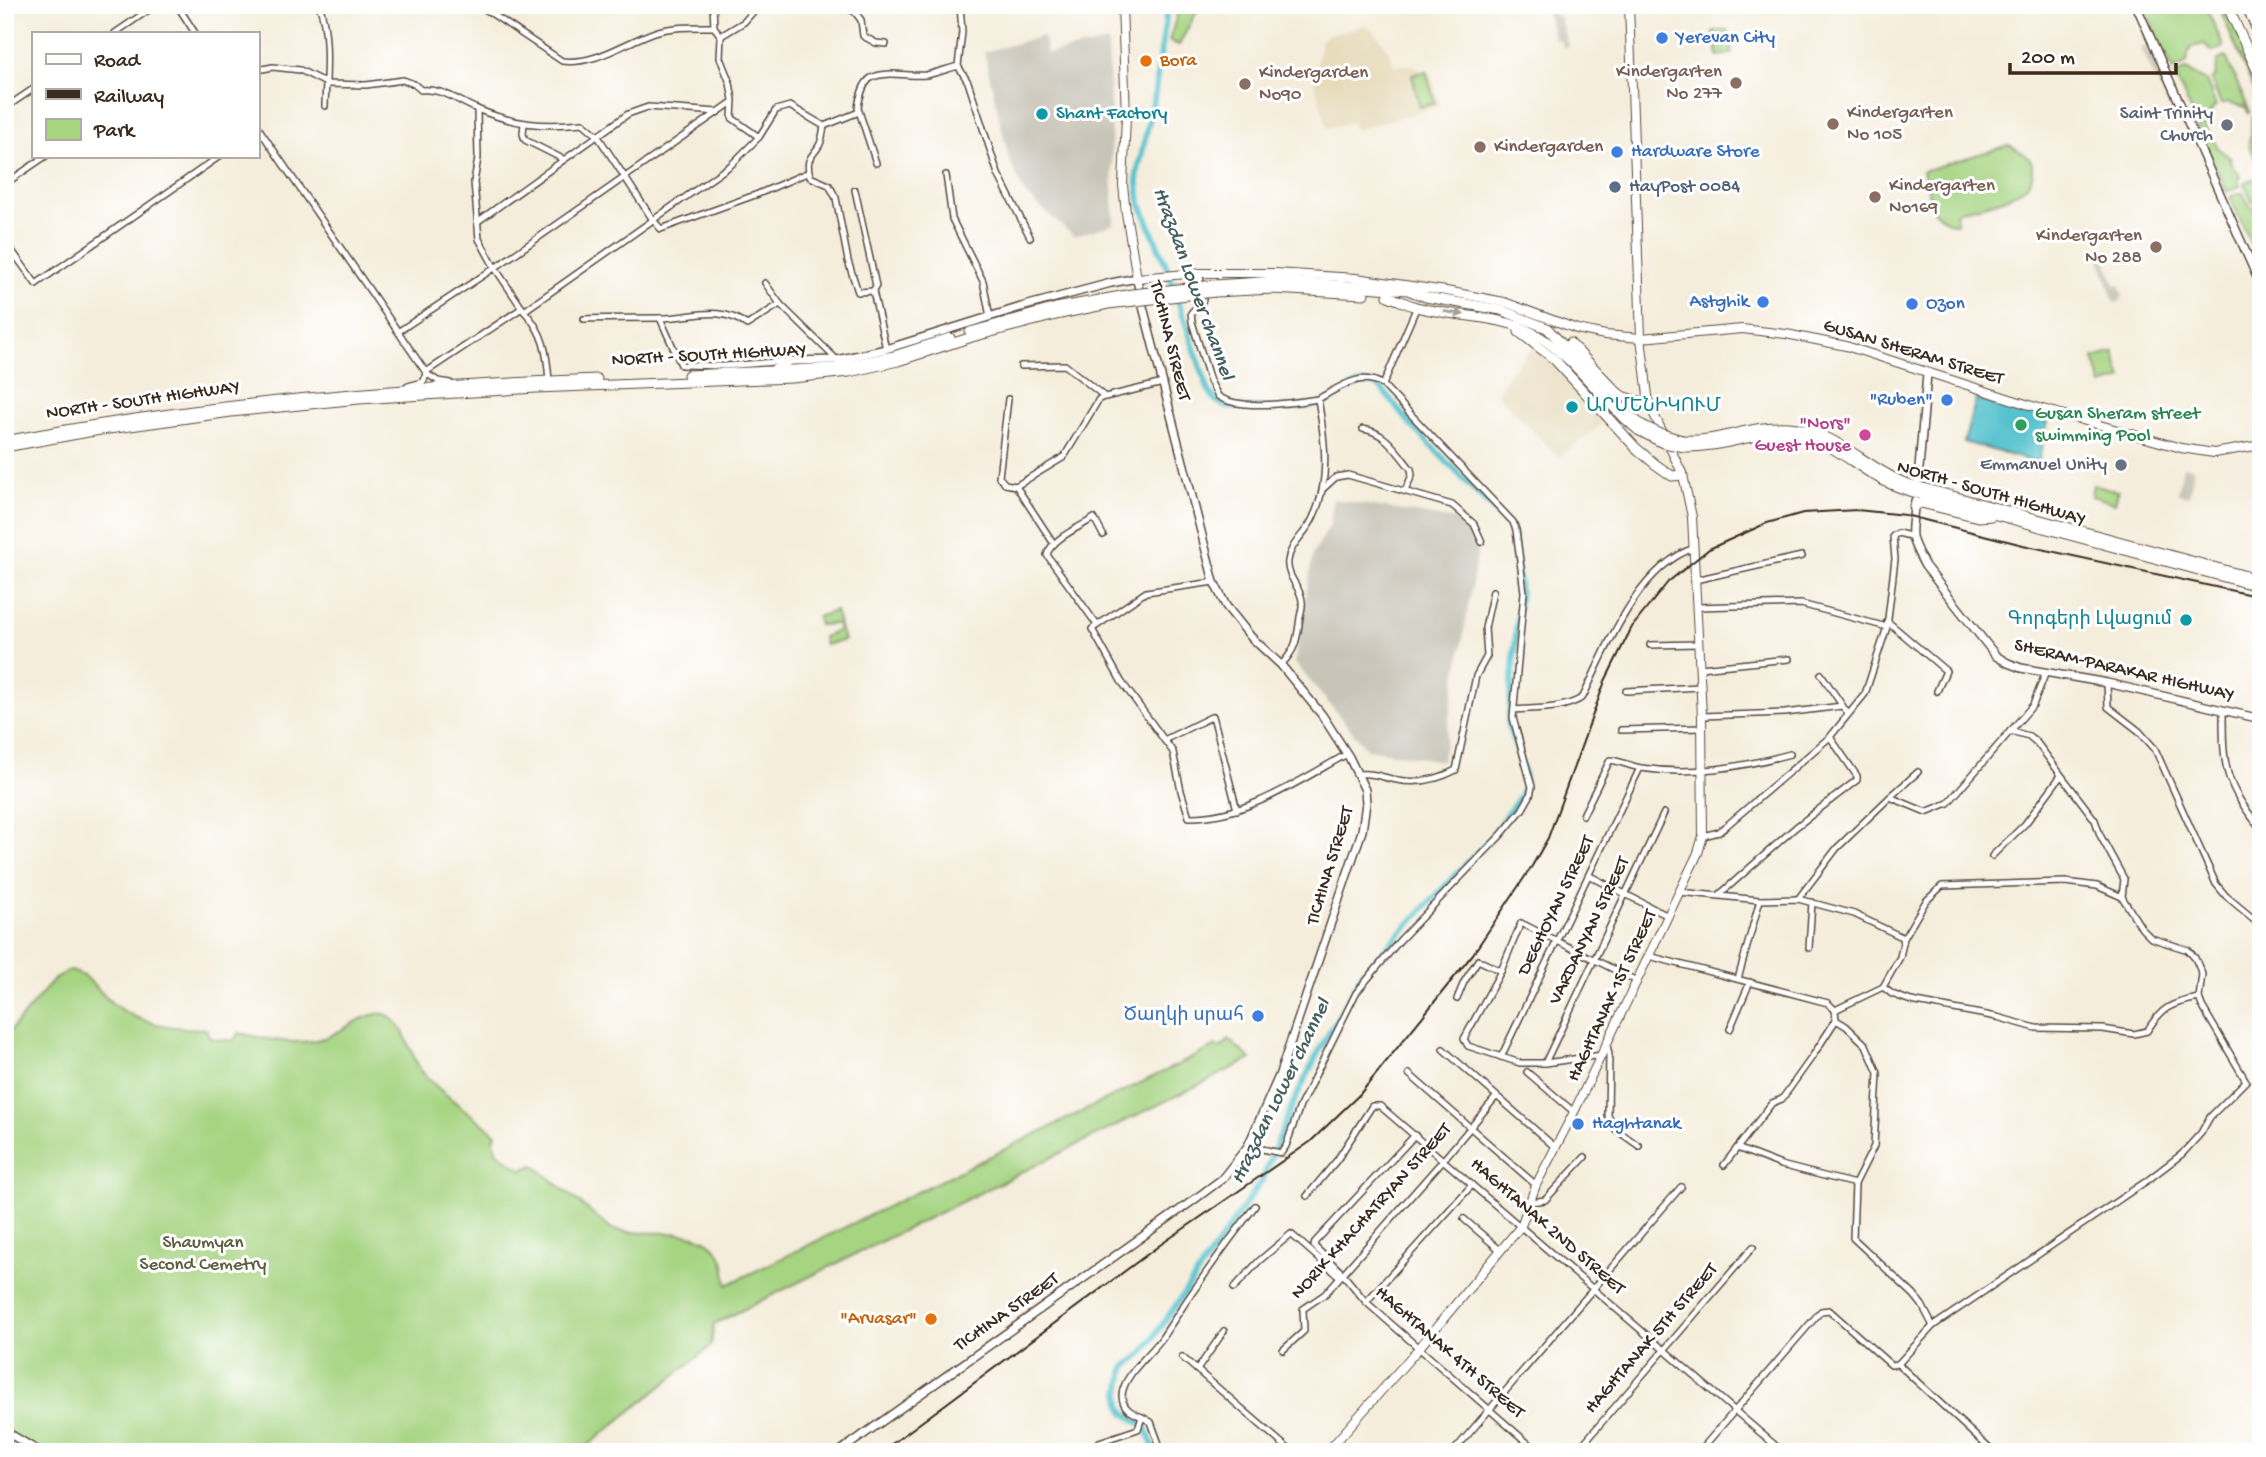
<svg xmlns="http://www.w3.org/2000/svg" width="2266" height="1457" viewBox="0 0 2266 1457" font-family="'Gochi Hand','Noto Sans Armenian',sans-serif">
<rect width="100%" height="100%" fill="#fff"/>
<filter id="ink" filterUnits="userSpaceOnUse"><feTurbulence type="fractalNoise" baseFrequency=".0143" numOctaves="2"/><feDisplacementMap in="SourceGraphic" scale="14" xChannelSelector="R" yChannelSelector="G"/><feConvolveMatrix kernelMatrix="1 2 1 2 8 2 1 2 1" color-interpolation-filters="sRGB"/></filter>
<filter id="wash" filterUnits="userSpaceOnUse"><feTurbulence type="fractalNoise" baseFrequency=".00686" numOctaves="4" result="noise"/><feDisplacementMap in="SourceGraphic" scale="28" xChannelSelector="R" yChannelSelector="G"/><feGaussianBlur stdDeviation="1.57" result="paint"/><feColorMatrix in="noise" values="0 0 0 0 0 0 0 0 0 0 0 0 0 0 0 0 0 1.4 0 .05"/><feComposite in="paint" operator="in"/></filter>
<g filter="url(#wash)">
<rect width="100%" height="100%" fill="#f5eddb"/>
<!-- built -->
<g fill="#e6daba">
<polygon points="1365,25 1373,30 1388,50 1395,65 1416,65 1418,70 1428,72 1431,75 1440,106 1354,130 1352,122 1327,128 1314,80 1321,40 1327,35"/>
<polygon points="1533,347 1557,366 1608,420 1559,457 1497,394 1510,372"/>
</g>
<!-- industrial -->
<g fill="#c8c4b8">
<polygon points="1551,8 1554,16 1559,15 1568,46 1563,47 1560,39 1555,40 1546,10"/>
<polygon points="1043,36 1047,54 1108,42 1114,224 1074,236 1025,194 1009,159 984,52"/>
<polygon points="2148,46 2179,115 2173,117 2141,48"/>
<polygon points="2102,247 2115,285 2119,285 2123,297 2120,299 2121,301 2114,303 2097,249"/>
<polygon points="2183,466 2194,468 2189,496 2178,494"/>
<polygon points="1333,499 1456,520 1472,531 1479,543 1442,761 1367,749 1295,663 1313,554 1330,525"/>
</g>
<!-- green -->
<g fill="#a6d481" stroke="#707f50" stroke-width="2">
<polygon points="1180,5 1200,5 1179,45 1169,41"/>
<polygon points="2143,5 2205,5 2224,47 2213,52 2204,44 2191,47 2188,54 2187,63 2173,70"/>
<path d="M2218 5H2224C2237 36 2261 72 2261 106Z"/>
<polygon points="1728,30 1732,54 1718,56 1713,32"/>
<polygon points="2226,57 2250,112 2248,113 2246,107 2226,102 2221,104 2211,80 2215,77 2218,60"/>
<polygon points="2186,70 2206,81 2216,106 2213,108 2205,126 2207,131 2201,133 2175,75"/>
<polygon points="1426,71 1435,103 1420,107 1412,75"/>
<polygon points="2252,117 2255,117 2261,130 2261,168 2249,145"/>
<polygon points="2211,137 2220,150 2232,159 2230,161 2240,176 2238,181 2240,186 2227,192 2203,140"/>
<path d="M2009 145C2020 151 2034 157 2033 171 2031 199 1978 205 1956 212L1957 223 1948 222 1934 212 1923 171Z"/>
<polygon points="2261,176 2261,206 2252,202 2244,183"/>
<polygon points="2242,192 2250,206 2261,213 2261,267 2230,197"/>
<polygon points="2114,352 2122,379 2102,385 2094,358"/>
<polygon points="2093,484 2118,491 2115,503 2091,496"/>
<polygon points="835,611 844,640 825,645 823,637 839,630 837,624 819,625 817,617"/>
<path d="M69 971C88 973 99 992 112 1003 140 1025 171 1028 206 1029L210 1038 233 1041 239 1033C268 1039 295 1047 324 1038 341 1033 366 1011 384 1014 403 1018 410 1052 419 1067 430 1086 477 1118 496 1134L494 1139 496 1151 522 1170 534 1165 611 1229C643 1240 706 1219 722 1258 726 1266 725 1276 727 1285L1216 1046 1221 1048 1229 1040 1251 1059 714 1324 711 1346 580 1452H5V1037L55 978Z"/>
</g>
<!-- water -->
<polygon fill="#55c2ce" stroke="#487676" stroke-width="2" points="1976,399 2047,416 2048,422 2038,463 1964,442"/>
<g fill="none" stroke-linecap="round" stroke-linejoin="round">
<!-- canal -->
<path stroke="#55c2ce" stroke-width="6" d="M1155 1452 1146 1427 1125 1413 1121 1406 1120 1393 1124 1368 1143 1353 1262 1180 1292 1106 1320 1049 1364 971 1490 839 1521 795 1525 782 1523 768 1508 725 1520 590 1513 535 1510 527 1413 427 1380 387C1361 375 1343 394 1326 402 1309 411 1247 408 1226 407L1215 400 1208 389 1167 268 1140 202 1137 175 1154 98 1168 5"/>
</g>
</g>
<g filter="url(#ink)">
<g fill="none" stroke-linecap="round" stroke-linejoin="round">
<defs>
<g id="minor">
<polyline points="177,5 195,33"/>
<polyline points="227,5 231,8 251,5"/>
<polyline points="265,5 271,8 282,5"/>
<path d="M319 5C330 32 326 77 325 106"/>
<path d="M479 5 562 61C596 65 623 43 655 32 673 26 695 27 714 27"/>
<polyline points="713,5 714,27 721,36 720,58 730,83 733,100 732,118 759,137"/>
<polyline points="832,5 854,11 861,20 863,36 876,43 886,44"/>
<polyline points="5,11 14,5"/>
<polyline points="115,33 156,5"/>
<polyline points="721,36 744,22 759,5"/>
<polyline points="958,66 968,82 998,174 1030,237"/>
<path d="M257 70 273 67 300 70 328 84 366 85 403 80 414 84 421 90C444 88 457 101 477 109 515 125 543 127 583 123L597 135 653 220 661 229 758 194 809 172"/>
<polyline points="5,108 33,89"/>
<polyline points="477,109 478,158 474,182 479,239 495,268 524,311 731,165 759,137 776,110 790,106 824,126"/>
<path d="M859 112 824 126C823 132 822 139 820 144 812 159 805 156 810 177L829 185 836 198 848 261 858 292 873 291"/>
<polyline points="524,123 523,134 525,140 563,159"/>
<polyline points="257,126 427,374 438,381 450,383"/>
<path d="M876 163 858 108C859 99 863 83 871 78 886 70 910 77 926 75 936 73 947 69 958 66L962 32 960 5"/>
<polyline points="946,175 952,219 983,281 990,317"/>
<polyline points="5,184 46,156"/>
<polyline points="855,190 876,286 873,291 886,349"/>
<polyline points="477,222 628,114 648,107 718,112"/>
<polyline points="5,241 36,284 220,156"/>
<path d="M1200 273 1203 300 1191 313 1192 322 1210 381 1218 396C1238 411 1293 403 1318 399"/>
<polyline points="765,283 780,304 837,360"/>
<path d="M524 311C544 332 547 353 549 381"/>
<polyline points="660,318 681,365 724,366 787,361"/>
<path d="M584 319C609 318 635 318 661 318 692 318 719 304 747 325L780 304"/>
<polyline points="399,331 499,265 731,103"/>
<polyline points="1021,366 1065,365 1105,397 1163,383"/>
<polyline points="426,372 522,308"/>
<polyline points="1383,385 1415,311"/>
<polyline points="408,386 423,382 427,374"/>
<polyline points="1008,399 999,477 1005,484 1016,486 1054,544"/>
<path d="M1363 429C1386 432 1397 452 1411 469L1412 475 1405 491"/>
<polyline points="1016,486 1064,457 1099,399 1104,397"/>
<polyline points="1324,488 1336,477 1348,475 1452,505 1474,524 1482,542"/>
<polyline points="1695,580 1802,556"/>
<path d="M1214 582 1146 592 1092 629 1121 681 1173 752 1181 791 1189 817C1246 818 1300 780 1347 754"/>
<polyline points="1697,607 1801,604 1887,627"/>
<polyline points="1887,621 1946,671 1937,691"/>
<path d="M1097 625 1047 555C1051 539 1080 527 1094 518L1103 535"/>
<polyline points="1650,645 1699,644"/>
<polyline points="1700,668 1789,659"/>
<polyline points="1821,674 1848,714"/>
<polyline points="2107,683 2108,707 2139,731 2155,749 2216,884 2226,896 2261,925"/>
<polyline points="1626,691 1700,687"/>
<path d="M1514 710C1535 708 1565 710 1583 697 1607 647 1638 567 1694 548"/>
<path d="M2223 710C2223 768 2224 783 2261 829"/>
<polyline points="1702,716 1785,713 1842,706"/>
<polyline points="1621,730 1702,728"/>
<polyline points="1164,740 1213,716 1237,810"/>
<path d="M1359 774C1374 772 1383 778 1397 780 1418 784 1437 780 1456 770L1476 676 1487 656 1485 628 1493 591"/>
<polyline points="1890,797 1918,772"/>
<path d="M1583 815 1610 760C1620 761 1630 766 1641 768 1692 776 1741 767 1790 754"/>
<polyline points="1703,836 1719,832 1830,737 1865,694 1887,627 1895,559 1893,536 1898,533 1910,536"/>
<polyline points="1992,856 2025,824 2060,777"/>
<polyline points="1590,876 1668,916"/>
<polyline points="1679,892 1760,900 1798,899 1854,914 1904,938"/>
<polyline points="1719,895 1796,827 1857,780 1857,776 1830,737"/>
<polyline points="1798,899 1837,848 1890,797 1926,812 1948,803 2033,705 2046,672"/>
<polyline points="1809,948 1812,902"/>
<polyline points="1649,956 1828,1003 1835,1010 1836,1020 1812,1057 1782,1099 1772,1103 1724,1165"/>
<polyline points="1738,979 1760,900"/>
<path d="M1883 987 1892 994 1911 1001 1997 1017 2036 1028 2103 1029 2134 1034 2147 1031C2162 1007 2171 1003 2199 998"/>
<polyline points="1457,999 1464,982 1478,960 1501,971"/>
<polyline points="1835,1010 1883,987 1900,957 1904,938 1926,901 1942,886 2066,882 2097,886 2122,897"/>
<polyline points="1836,1020 1846,1026 1866,1045 1878,1073 1874,1146 1855,1184 1853,1238 1914,1295 1922,1305 1933,1326"/>
<polyline points="1730,1029 1750,982"/>
<polyline points="1607,1045 1609,1054 1608,1116 1615,1129 1639,1146"/>
<polyline points="1443,1049 1556,1148"/>
<polyline points="1602,1055 1545,1063 1520,1063 1468,1046 1464,1039 1501,971 1521,923 1637,981"/>
<polyline points="1501,1057 1640,768"/>
<polyline points="1545,1063 1664,813"/>
<polyline points="1527,1072 1574,1112"/>
<polyline points="1409,1074 1536,1185"/>
<polyline points="1415,1135 1315,1242 1314,1246 1342,1273 1366,1302 1538,1452"/>
<path d="M1248 1146 1281 1153 1286 1146 1300 1106 1356 993 1400 940 1501 835 1522 810 1530 796 1532 787 1513 718 1524 592 1516 530 1513 522 1383 385C1360 370 1339 388 1318 399 1325 440 1331 482 1312 520 1305 534 1290 544 1288 561 1286 577 1301 587 1302 601 1303 606 1301 612 1300 617 1297 639 1297 648 1281 665"/>
<polyline points="1737,1148 1781,1165 1855,1184"/>
<polyline points="1307,1196 1337,1160 1372,1106 1380,1106 1783,1452"/>
<polyline points="1531,1202 1545,1200 1585,1157"/>
<polyline points="1464,1219 1500,1250"/>
<polyline points="1234,1288 1259,1261 1291,1234 1339,1276"/>
<polyline points="1366,1302 1472,1185"/>
<polyline points="1283,1350 1304,1331 1303,1309 1325,1294 1444,1159 1496,1097"/>
<polyline points="1182,1357 1292,1452"/>
<polyline points="1898,1364 1993,1452"/>
<polyline points="1197,1370 1224,1331"/>
<path d="M1142 1417C1132 1413 1122 1408 1122 1395 1124 1374 1150 1355 1162 1338 1191 1293 1222 1249 1255 1206"/>
<polyline points="1093,1452 1099,1442 1138,1429 1142,1417 1151,1422 1162,1452"/>
<polyline points="1453,1452 1681,1187"/>
<polyline points="1576,1452 1753,1247"/>
<polyline points="1699,1452 1821,1311 1829,1310 1891,1365 1898,1364 1933,1326 2148,1180 2182,1154 2201,1133 2210,1117 2246,1081 2202,1006 2199,998 2202,974 2195,958 2188,950 2151,938 2142,929 2122,897 2124,879 2100,835 2095,820 2037,743 2029,736 2010,731"/>
</g>
<g id="tertiary">
<polyline points="2136,5 2261,286"/>
<polyline points="775,368 791,361 837,360 886,349 1021,307 1111,283 1137,278 1139,291 1214,582 1226,606 1251,637 1281,665 1322,715 1349,757 1365,790 1366,803 1362,831 1279,1076 1248,1146 1222,1179 1191,1202 839,1452"/>
<polyline points="1918,480 1927,374"/>
<path d="M1915 501C1911 536 1907 533 1925 566L1996 656 2008 663 2021 668 2107 683 2261 719"/>
<polyline points="5,1431 40,1452"/>
</g>
<g id="secondary">
<polyline points="1122,5 1126,117 1123,185 1126,213 1137,278 1200,273 1275,273 1356,278 1446,291 1504,302 1577,329 1605,335 1641,338 1742,329 1786,334 1846,346 2029,405 2181,448 2214,453 2261,445"/>
<polyline points="1327,1452 1419,1348 1521,1226 1536,1185 1574,1112 1698,853 1703,836 1702,716 1692,517 1683,475 1649,404 1641,338 1629,5"/>
</g>
<g id="primary">
<polyline points="2227,5 2261,79"/>
<polyline points="2246,5 2261,39"/>
</g>
<g id="trunk">
<polyline points="1215,285 1275,281 1408,290 1426,297 1501,310 1547,328 1629,415 1642,425"/>
<polyline points="1215,292 1272,289 1364,294"/>
<path d="M1388 296C1396 299 1405 303 1413 306 1453 318 1497 313 1535 334 1576 358 1601 401 1638 430"/>
<polyline points="970,332 1056,308"/>
<polyline points="1519,332 1554,359 1636,448 1655,464 1672,476 1683,475"/>
<polyline points="1570,343 1617,392 1622,396 1649,404"/>
<polyline points="688,375 835,368 894,356 950,338"/>
<path d="M1682 440C1718 443 1752 424 1789 427 1834 430 1865 467 1905 483L2261 580"/>
<path d="M5 441C201 403 398 387 597 379"/>
<polyline points="5,447 94,431 231,412 359,399 536,388 792,378 849,372 898,361 972,337 1060,314"/>
<path d="M1685 447C1722 448 1756 431 1792 434 1826 438 1849 461 1877 477 1888 484 1900 488 1912 492L2261 587"/>
<polyline points="1914,506 1921,503 1978,517 1991,516"/>
</g>
</defs>
<!-- minor casing -->
<use href="#minor" stroke="#57473a" stroke-width="8"/>
<!-- tertiary casing -->
<use href="#tertiary" stroke="#57473a" stroke-width="10"/>
<!-- secondary casing -->
<use href="#secondary" stroke="#57473a" stroke-width="10"/>
<!-- primary casing -->
<use href="#primary" stroke="#57473a" stroke-width="11"/>
<!-- trunk casing -->
<use href="#trunk" stroke="#57473a" stroke-width="11"/>
<!-- minor -->
<use href="#minor" stroke="#fff" stroke-width="5"/>
<!-- tertiary -->
<use href="#tertiary" stroke="#fff" stroke-width="7"/>
<!-- secondary -->
<use href="#secondary" stroke="#fff" stroke-width="8"/>
<!-- primary -->
<use href="#primary" stroke="#fff" stroke-width="9"/>
<!-- trunk -->
<use href="#trunk" stroke="#fff" stroke-width="9"/>
<!-- rail -->
<polyline stroke="#3b2a1e" stroke-width="2" points="881,1452 1160,1245 1310,1142 1360,1094 1473,954 1532,866 1548,838 1605,681 1632,627 1668,582 1709,549 1767,523 1803,513 1857,510 1905,515 2023,545 2261,597"/>
<defs>
<g id="trunk-bridge">
<polyline points="1056,308 1132,294 1215,285"/>
<polyline points="1060,314 1108,304 1215,292"/>
<polyline points="1642,425 1659,433 1682,440"/>
<polyline points="1638,430 1663,443 1685,447"/>
</g>
</defs>
<!-- trunk-bridge casing -->
<use href="#trunk-bridge" stroke="#57473a" stroke-width="11" stroke-linecap="butt"/>
<!-- trunk-bridge -->
<use href="#trunk-bridge" stroke="#fff" stroke-width="9"/>
</g>
<!-- one-way arrows -->
<defs><path id="oneway-solid" d="M-6-.8H1V-3.2L6.5 0L1 3.2V.8H-6Z" transform="scale(1.75)"/></defs>
<use fill="#a79f9a" href="#oneway-solid" transform="translate(1454 313) rotate(9)"/>
</g>
<!-- markers -->
<g fill="#3f7fe0" stroke="#fff" stroke-width="2.5">
<circle cx="1662" cy="38" r="7"/>
<circle cx="1617" cy="152" r="7"/>
<circle cx="1763" cy="302" r="7"/>
<circle cx="1912" cy="304" r="7"/>
<circle cx="1947" cy="400" r="7"/>
<circle cx="1258" cy="1016" r="7"/>
<circle cx="1578" cy="1124" r="7"/>
</g>
<g fill="#e8710a" stroke="#fff" stroke-width="2.5">
<circle cx="1146" cy="61" r="7"/>
<circle cx="931" cy="1319" r="7"/>
</g>
<g fill="#8d6e63" stroke="#fff" stroke-width="2.5">
<circle cx="1736" cy="83" r="7"/>
<circle cx="1245" cy="84" r="7"/>
<circle cx="1833" cy="124" r="7"/>
<circle cx="1480" cy="147" r="7"/>
<circle cx="1875" cy="197" r="7"/>
<circle cx="2156" cy="247" r="7"/>
</g>
<g fill="#0f9aa8" stroke="#fff" stroke-width="2.5">
<circle cx="1042" cy="114" r="7"/>
<circle cx="1572" cy="407" r="7"/>
<circle cx="2186" cy="620" r="7"/>
</g>
<g fill="#6b7280" stroke="#fff" stroke-width="2.5">
<circle cx="2227" cy="125" r="7"/>
<circle cx="2121" cy="465" r="7"/>
</g>
<circle fill="#5c6f8a" stroke="#fff" stroke-width="2.5" cx="1615" cy="187" r="7"/>
<circle fill="#2e9e5b" stroke="#fff" stroke-width="2.5" cx="2021" cy="425" r="7"/>
<circle fill="#d1479c" stroke="#fff" stroke-width="2.5" cx="1865" cy="435" r="7"/>
<g text-anchor="middle" dominant-baseline="central" stroke-width="6" stroke-linejoin="round" paint-order="stroke">
<!-- shop labels -->
<g font-size="19" fill="#366cbe" stroke="#fff" text-anchor="start">
<text x="1676" y="38">Yerevan City</text>
<text x="1631" y="152">Hardware Store</text>
<text x="1749" y="302" text-anchor="end">Astghik</text>
<text x="1926" y="304">Ozon</text>
<text x="1933" y="400" text-anchor="end">"Ruben"</text>
<text x="1244" y="1016" text-anchor="end">Ծաղկի սրահ</text>
<text x="1592" y="1124">Haghtanak</text>
</g>
<!-- food labels -->
<g font-size="19" fill="#c56008" stroke="#fff" text-anchor="start">
<text x="1160" y="61">Bora</text>
<text x="917" y="1319" text-anchor="end">"Arvasar"</text>
</g>
<!-- education labels -->
<g font-size="19" fill="#785e54" stroke="#fff" text-anchor="start">
<text x="1722" y="72" text-anchor="end">Kindergarten<tspan x="1722" dy="22">No 277</tspan></text>
<text x="1259" y="73">Kindergarden<tspan x="1259" dy="22">No90</tspan></text>
<text x="1847" y="113">Kindergarten<tspan x="1847" dy="22">No 105</tspan></text>
<text x="1494" y="147">Kindergarden</text>
<text x="1889" y="186">Kindergarten<tspan x="1889" dy="22">No169</tspan></text>
<text x="2142" y="236" text-anchor="end">Kindergarten<tspan x="2142" dy="22">No 288</tspan></text>
</g>
<!-- culture labels -->
<g font-size="19" fill="#0d838f" stroke="#fff" text-anchor="start">
<text x="1056" y="114">Shant Factory</text>
<text x="1586" y="407">ԱՐՄԵՆԻԿՈՒՄ</text>
<text x="2172" y="620" text-anchor="end">Գորգերի Լվացում</text>
</g>
<!-- worship labels -->
<g font-size="19" fill="#5b616d" stroke="#fff" text-anchor="end">
<text x="2213" y="114">Saint Trinity<tspan x="2213" dy="22">Church</tspan></text>
<text x="2107" y="465">Emmanuel Unity</text>
</g>
<!-- service labels -->
<g font-size="19" fill="#4e5e75" stroke="#fff" text-anchor="start">
<text x="1629" y="187">HayPost 0084</text>
</g>
<!-- street labels -->
<g font-size="19" fill="#3b2a1e" stroke="#fff">
<text transform="translate(1169 341) rotate(76)">TICHINA STREET</text>
<text transform="translate(1913 353) rotate(17)">GUSAN SHERAM STREET</text>
<text transform="translate(709 356) rotate(-3)">NORTH - SOUTH HIGHWAY</text>
<text transform="translate(143 401) rotate(-8)">NORTH - SOUTH HIGHWAY</text>
<text transform="translate(1991 494) rotate(16)">NORTH - SOUTH HIGHWAY</text>
<text transform="translate(2124 671) rotate(13)">SHERAM-PARAKAR HIGHWAY</text>
<text transform="translate(1331 866) rotate(-73)">TICHINA STREET</text>
<text transform="translate(1557 906) rotate(-64)">DEGHOYAN STREET</text>
<text transform="translate(1590 931) rotate(-64)">VARDANYAN STREET</text>
<text transform="translate(1613 996) rotate(-65)">HAGHTANAK 1ST STREET</text>
<text transform="translate(1372 1212) rotate(-48)">NORIK KHACHATRYAN STREET</text>
<text transform="translate(1547 1227) rotate(41)">HAGHTANAK 2ND STREET</text>
<text transform="translate(1007 1313) rotate(-35)">TICHINA STREET</text>
<text transform="translate(1652 1339) rotate(-49)">HAGHTANAK 5TH STREET</text>
<text transform="translate(1449 1353) rotate(41)">HAGHTANAK 4TH STREET</text>
</g>
<!-- leisure labels -->
<g font-size="19" fill="#27864d" stroke="#fff" text-anchor="start">
<text x="2035" y="414">Gusan Sheram street<tspan x="2035" dy="22">swimming Pool</tspan></text>
</g>
<!-- hotel labels -->
<g font-size="19" fill="#b23c85" stroke="#fff" text-anchor="end">
<text x="1851" y="424">"Nors"<tspan x="1851" dy="22">Guest House</tspan></text>
</g>
<!-- park labels -->
<g font-size="19" fill="#5b5d3c" stroke="#fff">
<text x="203" y="1243">Shaumyan<tspan x="203" dy="22">Second Cemetry</tspan></text>
</g>
<!-- water labels -->
<g font-size="21" font-style="italic" fill="#445f5c" stroke="#fff">
<text transform="translate(1192 284) rotate(70)">Hrazdan Lower channel</text>
<text transform="translate(1282 1092) rotate(-64)">Hrazdan Lower channel</text>
</g>
</g>
<!-- margin -->
<rect width="2266" height="1457" fill="none" stroke="#fff" stroke-width="28"/>
<!-- legend -->
<rect x="32" y="32" width="228" height="126" fill="#ffffff" stroke="#b1aaa5" stroke-width="2"/>
<rect x="46" y="54" width="35" height="10" fill="#ffffff" stroke="#b1aaa5" stroke-width="2"/>
<text x="94" y="66" font-size="21" fill="#3b2a1e">Road</text>
<rect x="46" y="89" width="35" height="10" fill="#3b2a1e" stroke="#b1aaa5" stroke-width="2"/>
<text x="94" y="102" font-size="21" fill="#3b2a1e">Railway</text>
<rect x="46" y="119" width="35" height="21" fill="#a6d481" stroke="#b1aaa5" stroke-width="2"/>
<text x="94" y="136" font-size="21" fill="#3b2a1e">Park</text>
<!-- scale -->
<path d="M2010 63v10h166v-10" fill="none" stroke="#3b2a1e" stroke-width="3.5"/>
<text x="2021" y="63" font-size="21" fill="#3b2a1e" stroke="#ffffff" stroke-width="5" paint-order="stroke">200 m</text>
</svg>
